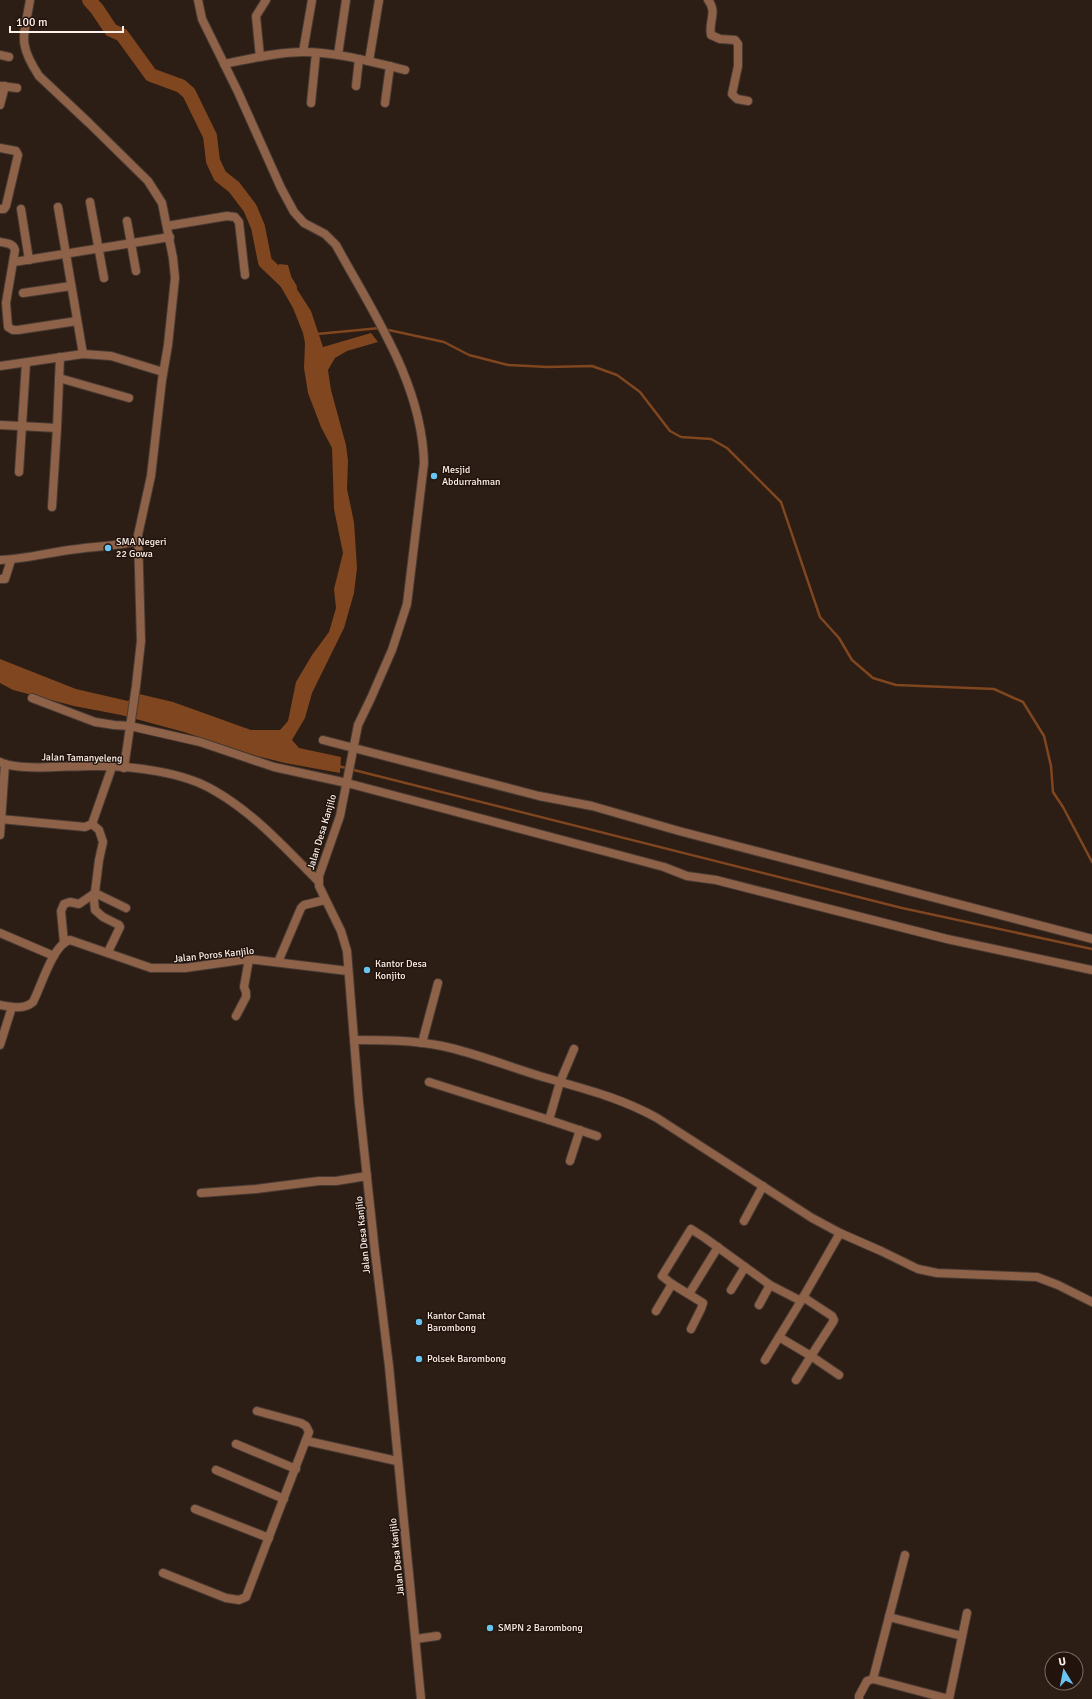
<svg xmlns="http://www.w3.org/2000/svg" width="1092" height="1699" viewBox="0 0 1092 1699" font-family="Signika,sans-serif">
<rect width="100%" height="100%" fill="#2c1d15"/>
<!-- water -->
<polygon fill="#7f461f" points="279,264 288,265 293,283 311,311 323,347 371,333 378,342 347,351 335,358 328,370 331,390 346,445 348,461 347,489 354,522 357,568 354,593 344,628 312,693 305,718 292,740 299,748 341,757 340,773 285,763 257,756 184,732 121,715 74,706 13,690 0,683 0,659 76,689 128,701 135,693 173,702 251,730 280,730 288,721 296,682 312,655 329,632 336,608 334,589 343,553 334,509 332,448 321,427 308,393 304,368 305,343 303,333 293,308 277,280"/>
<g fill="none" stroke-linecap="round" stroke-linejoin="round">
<!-- stream -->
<g stroke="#7f461f" stroke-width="2.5">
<polyline points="384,329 444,342 469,355 508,365 548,367 592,366 617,375 640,392 670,431 681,437 711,439 727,448 781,502 820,617 839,638 852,660 873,678 896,685 994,689 1023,702 1044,736 1051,766 1053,792 1063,807 1092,862"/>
<polyline points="317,334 380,328"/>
<polyline points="338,766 902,908 1092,949"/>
</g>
<!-- river -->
<polyline stroke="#7f461f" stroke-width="14" points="89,0 97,9 111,30 122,35 151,75 181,86 189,93 210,136 213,161 220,176 234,187 250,208 258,227 265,262 287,283 290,288"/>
<defs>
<g id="minor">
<path d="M30 0C24 37 17 42 39 76L89 123 148 181 162 203 173 258 175 278 168 345 162 380 151 476 138 535 141 641 136 686 124 768"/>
<path d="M198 0 202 19 238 92 281 188 294 212 304 223 325 234 336 245C373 313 422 383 424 463L407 604 392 650 371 698 358 725 340 816 319 876V886L341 931 347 951 359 1103 375 1252 389 1366 421 1699"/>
<path d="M708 0C718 12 708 22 711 35L720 39 735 40 738 44V66L732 94 737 99 748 101"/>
<polyline points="303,52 312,0"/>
<polyline points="0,55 9,57"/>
<polyline points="338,55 346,0"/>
<polyline points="260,57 256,16 266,0"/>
<polyline points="369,61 379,0"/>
<path d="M224 64C250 59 277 52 303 52 337 52 372 62 405 70"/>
<polyline points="1,86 17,88"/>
<polyline points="356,86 359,59"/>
<polyline points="311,103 316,53"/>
<polyline points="385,103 390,66"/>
<polyline points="0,105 5,86"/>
<polyline points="0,148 16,151 18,155 6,206 4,209 0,209"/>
<polyline points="90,202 104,278"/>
<polyline points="58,207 83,354"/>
<polyline points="21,209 29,260"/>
<polyline points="127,221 136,271"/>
<polyline points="167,226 227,216 235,217 239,222 245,275"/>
<path d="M0 242C6 243 13 243 15 250L6 303 8 327 13 330H18L77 321"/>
<polyline points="14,262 170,237"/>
<polyline points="23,293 71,286"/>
<polyline points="0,366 83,354 111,356 163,372"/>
<polyline points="59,378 129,398"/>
<polyline points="0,425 57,428 60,357"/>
<polyline points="19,472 26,363"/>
<polyline points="52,507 57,428"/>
<path d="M0 560C26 559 51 552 77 549 97 546 118 546 138 541"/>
<polyline points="0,579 5,579 11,560"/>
<polyline points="32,698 95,722 114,725 130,726 200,742 274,767 347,783 664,867 687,876 716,880 947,939 1092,970"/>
<polyline points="323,740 539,796 592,806 679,831 1092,939"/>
<path d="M0 762C20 772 73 765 97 766 133 766 184 772 215 791 255 814 286 849 318 881"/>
<polyline points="0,819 85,827 92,824 112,767"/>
<polyline points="92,824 99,830 103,842 99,860 94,900 95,910 103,917 119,925 120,927 108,952"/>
<polyline points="0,835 5,764"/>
<polyline points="95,893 126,908"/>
<polyline points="0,933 54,956"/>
<polyline points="64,943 61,911 64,904 70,902 79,904 95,893"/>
<polyline points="278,962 301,908 304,905 325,900"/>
<path d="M0 1005C11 1007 24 1010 33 1002 41 987 53 944 70 940L151 968H185L249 959 348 971"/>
<polyline points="236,1016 246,997 246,992 244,987 249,959"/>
<path d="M354 1040C383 1040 413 1040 442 1046 476 1053 509 1067 543 1077 584 1089 619 1097 657 1118L812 1218 840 1233 881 1251 918 1269 937 1273 1037 1277 1058 1285 1092 1302"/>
<polyline points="422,1043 438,983"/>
<polyline points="0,1045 12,1007"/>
<polyline points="429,1082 549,1120 560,1082 574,1049"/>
<polyline points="549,1120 597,1136"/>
<polyline points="570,1161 580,1130"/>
<polyline points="201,1193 256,1189 319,1181 336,1181 367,1176"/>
<polyline points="744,1221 763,1186"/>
<polyline points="731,1290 745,1267"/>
<polyline points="689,1294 718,1247"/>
<polyline points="759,1305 770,1285"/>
<polyline points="656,1311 672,1284"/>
<polyline points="691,1329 701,1309 703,1303 672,1284 662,1276 691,1229 705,1238 770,1285 801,1301 840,1233"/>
<polyline points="779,1337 811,1356 833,1322 834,1320 832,1316 803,1297"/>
<polyline points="765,1360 801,1301"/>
<polyline points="796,1380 811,1356 839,1375"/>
<polyline points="307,1441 397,1461"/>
<polyline points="236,1444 296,1469"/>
<polyline points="216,1470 284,1499"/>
<polyline points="195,1509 269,1538"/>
<polyline points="163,1573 226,1598 239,1600 246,1597 309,1432 306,1426 301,1423 257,1411"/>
<polyline points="889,1617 962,1636"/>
<polyline points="416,1639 437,1636"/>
<polyline points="873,1679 905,1555"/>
<polyline points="859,1699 859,1696 867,1681 873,1679 949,1699"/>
<polyline points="949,1699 967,1613"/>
</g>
</defs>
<!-- minor casing -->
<use href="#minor" stroke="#493b33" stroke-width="10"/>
<!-- minor -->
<use href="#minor" stroke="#8e6248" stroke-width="8"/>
</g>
<!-- markers -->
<g fill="#69c4f1" stroke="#22140c" stroke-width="1.5">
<circle cx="434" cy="476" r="4"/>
<circle cx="108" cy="548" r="4"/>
<circle cx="367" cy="970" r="4"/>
<circle cx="419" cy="1322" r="4"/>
<circle cx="419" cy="1359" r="4"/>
<circle cx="490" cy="1628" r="4"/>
</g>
<g text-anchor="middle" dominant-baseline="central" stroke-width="3" stroke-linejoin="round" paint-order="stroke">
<!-- poi labels -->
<g font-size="10" fill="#fbf0ea" stroke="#22140c" text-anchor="start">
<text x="442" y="470">Mesjid<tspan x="442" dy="12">Abdurrahman</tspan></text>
<text x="116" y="542">SMA Negeri<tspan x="116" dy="12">22 Gowa</tspan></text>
<text x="375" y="964">Kantor Desa<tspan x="375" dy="12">Konjito</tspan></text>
<text x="427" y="1316">Kantor Camat<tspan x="427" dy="12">Barombong</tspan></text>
<text x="427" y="1359">Polsek Barombong</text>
<text x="498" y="1628">SMPN 2 Barombong</text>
</g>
<!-- street labels -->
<g font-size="10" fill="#fbf0ea" stroke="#22140c">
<text transform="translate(82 758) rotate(1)">Jalan Tamanyeleng</text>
<text transform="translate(322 832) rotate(-73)">Jalan Desa Kanjilo</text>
<text transform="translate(214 955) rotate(-6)">Jalan Poros Kanjilo</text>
<text transform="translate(363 1235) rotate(-96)">Jalan Desa Kanjilo</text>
<text transform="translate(397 1557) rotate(-96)">Jalan Desa Kanjilo</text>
</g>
</g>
<!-- north arrow -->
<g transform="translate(1064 1671) rotate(350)"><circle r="19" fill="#22140c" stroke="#796c65"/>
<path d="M0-3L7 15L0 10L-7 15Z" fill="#69c4f1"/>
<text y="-6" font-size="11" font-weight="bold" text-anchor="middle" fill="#fbf0ea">U</text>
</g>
<!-- scale -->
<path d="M10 26v6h113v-6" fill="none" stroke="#fbf0ea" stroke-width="2"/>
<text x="16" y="26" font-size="12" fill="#fbf0ea" stroke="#22140c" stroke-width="3" paint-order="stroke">100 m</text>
</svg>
